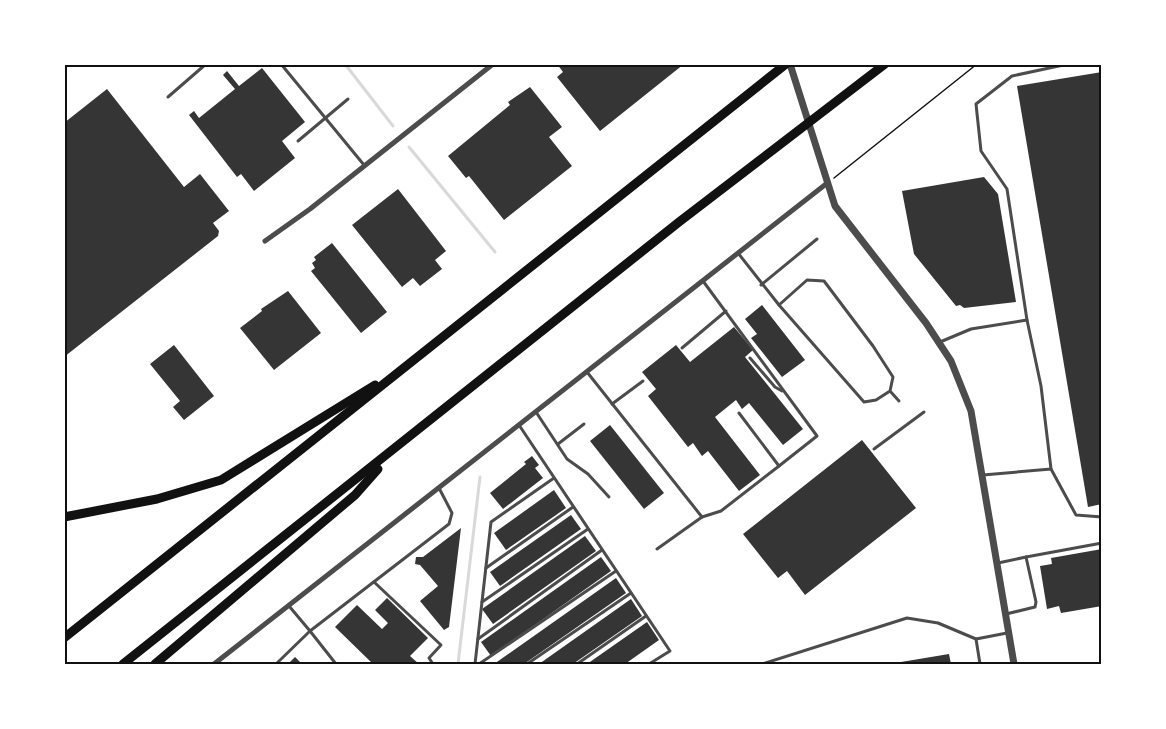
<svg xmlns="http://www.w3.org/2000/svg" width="1166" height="729" viewBox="0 0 1166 729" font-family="'Noto Sans',sans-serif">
<rect width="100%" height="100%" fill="#fff"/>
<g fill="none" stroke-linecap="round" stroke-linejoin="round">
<!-- stream -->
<g stroke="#d9d9d9" stroke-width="3">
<polyline points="345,64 393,126"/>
<polyline points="409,147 495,252"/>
<polyline points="458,664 480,477"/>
</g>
</g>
<!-- building -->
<g fill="#353535">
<polygon points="557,64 684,64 600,131 557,77 563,72"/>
<polygon points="262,68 305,122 282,141 295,158 254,191 241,174 237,177 189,115 194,111 199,118 235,89 223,75 227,71 239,86"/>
<polygon points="1102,72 1102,504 1088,507 1017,86"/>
<polygon points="530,87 562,127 549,137 572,166 504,220 469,176 466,178 448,156 510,105 508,102"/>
<polygon points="107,89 184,187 200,174 229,211 213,223 219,231 218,236 64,357 64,123"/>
<polygon points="984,177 998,194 1016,302 964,308 960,305 956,306 914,254 902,191"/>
<polygon points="398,189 446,251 435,260 442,269 420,286 413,278 402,287 352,225"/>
<polygon points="332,243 387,312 361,333 311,271 315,268 312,263 316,260 314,257"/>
<polygon points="288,291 321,333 274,370 240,328 262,311 261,309"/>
<polygon points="762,305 805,360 782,377 751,338 757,334 745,319"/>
<polygon points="734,327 753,350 745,357 803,429 783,445 749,403 742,409 736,400 715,417 760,475 739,491 708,451 702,456 693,443 688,447 648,396 656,389 642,372 676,345 690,362"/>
<polygon points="174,345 214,396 184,420 173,407 180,401 150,364"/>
<polygon points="610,425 664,493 644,509 590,441"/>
<polygon points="862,440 916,508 805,595 787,571 778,578 743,534"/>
<polygon points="532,456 539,465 535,468 543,478 503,509 490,493 526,464 524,462"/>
<polygon points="554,490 566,508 506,550 494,533"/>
<polygon points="571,515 581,529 500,586 490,572"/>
<polygon points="461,528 449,627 444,630 420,601 438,586 420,565 415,564 416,557 423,557"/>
<polygon points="585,536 596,551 493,624 482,609"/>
<polygon points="1102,549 1102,606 1061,613 1059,606 1047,609 1040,566 1052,564 1051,558"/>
<polygon points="601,557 611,571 491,656 481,642"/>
<polygon points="616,578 626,593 524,664 494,664"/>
<polygon points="387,598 428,638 410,656 419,664 373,664 335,627 357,605 382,629 388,623 375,610"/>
<polygon points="631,599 642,616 573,664 539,664"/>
<polygon points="647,622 659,640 625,664 587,664"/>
<polygon points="949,654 951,664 895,664 895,663"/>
<polygon points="295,657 302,664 288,664"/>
</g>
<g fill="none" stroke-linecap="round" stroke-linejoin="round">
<!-- path -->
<polyline stroke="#111" stroke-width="1.5" points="834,178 977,64"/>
<!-- service -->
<g stroke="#4c4c4c" stroke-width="3">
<polyline points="281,64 364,165"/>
<polyline points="168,97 206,64"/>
<polyline points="298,141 348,99"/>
<polyline points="738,253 779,305"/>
<polyline points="703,281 817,436 779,466"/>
<polyline points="761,285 817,239"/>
<polyline points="1027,320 1041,386 1051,469"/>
<polyline points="940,342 971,329 1027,320 1007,189 981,151 976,104 1012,76 1068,64"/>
<polyline points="682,348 726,311"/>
<polyline points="750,358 775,387 782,391"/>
<polyline points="587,372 702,517 657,549"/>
<polyline points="890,391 876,400 864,402 779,305 807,280 824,281 873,346 893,377 890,391 899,401"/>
<polyline points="612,404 643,381"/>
<polyline points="536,412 567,459 588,474 609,497"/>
<polyline points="519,425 670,651 649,664"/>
<polyline points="558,444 584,424"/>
<polyline points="874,449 924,412"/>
<polyline points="983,475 1051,469 1076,515 1102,517"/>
<polyline points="702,517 721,511 779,466 739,413"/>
<polyline points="1026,557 1102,543"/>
<polyline points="998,563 1026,557 1036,602 1035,607 1006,614"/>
<polyline points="486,568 573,507"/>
<polyline points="374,582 441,645 429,658 433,664"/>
<polyline points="482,602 588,529"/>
<polyline points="478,639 602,550"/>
<polyline points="276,664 310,631 289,606"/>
<polyline points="336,664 310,631 449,524 452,513 439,488"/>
<polyline points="475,664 491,522 554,478"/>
<polyline points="479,664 616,571"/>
<polyline points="527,664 631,593"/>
<polyline points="577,664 646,616"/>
<polyline points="762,664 907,618 938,623 976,639"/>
<polyline points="980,664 976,639 1007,633"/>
</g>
<!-- minor -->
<g stroke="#4c4c4c" stroke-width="5">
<polyline points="265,241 310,209 493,64"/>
<polyline points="214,664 826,184"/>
</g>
<!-- tertiary -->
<polyline stroke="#4c4c4c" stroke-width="7" points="790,64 835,206 926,323 951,361 971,411 1014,664"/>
<!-- motorway -->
<g stroke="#111" stroke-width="9">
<polyline points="64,517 157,499 221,480 375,385"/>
<polyline points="64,638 786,64"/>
<polyline points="123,664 679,222 885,64"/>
<polyline points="155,664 355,495 378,469"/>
</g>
</g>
<!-- border -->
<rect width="1166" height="729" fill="none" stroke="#ffffff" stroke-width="132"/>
<rect x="66" y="66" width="1034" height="597" fill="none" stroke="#111" stroke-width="2"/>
</svg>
